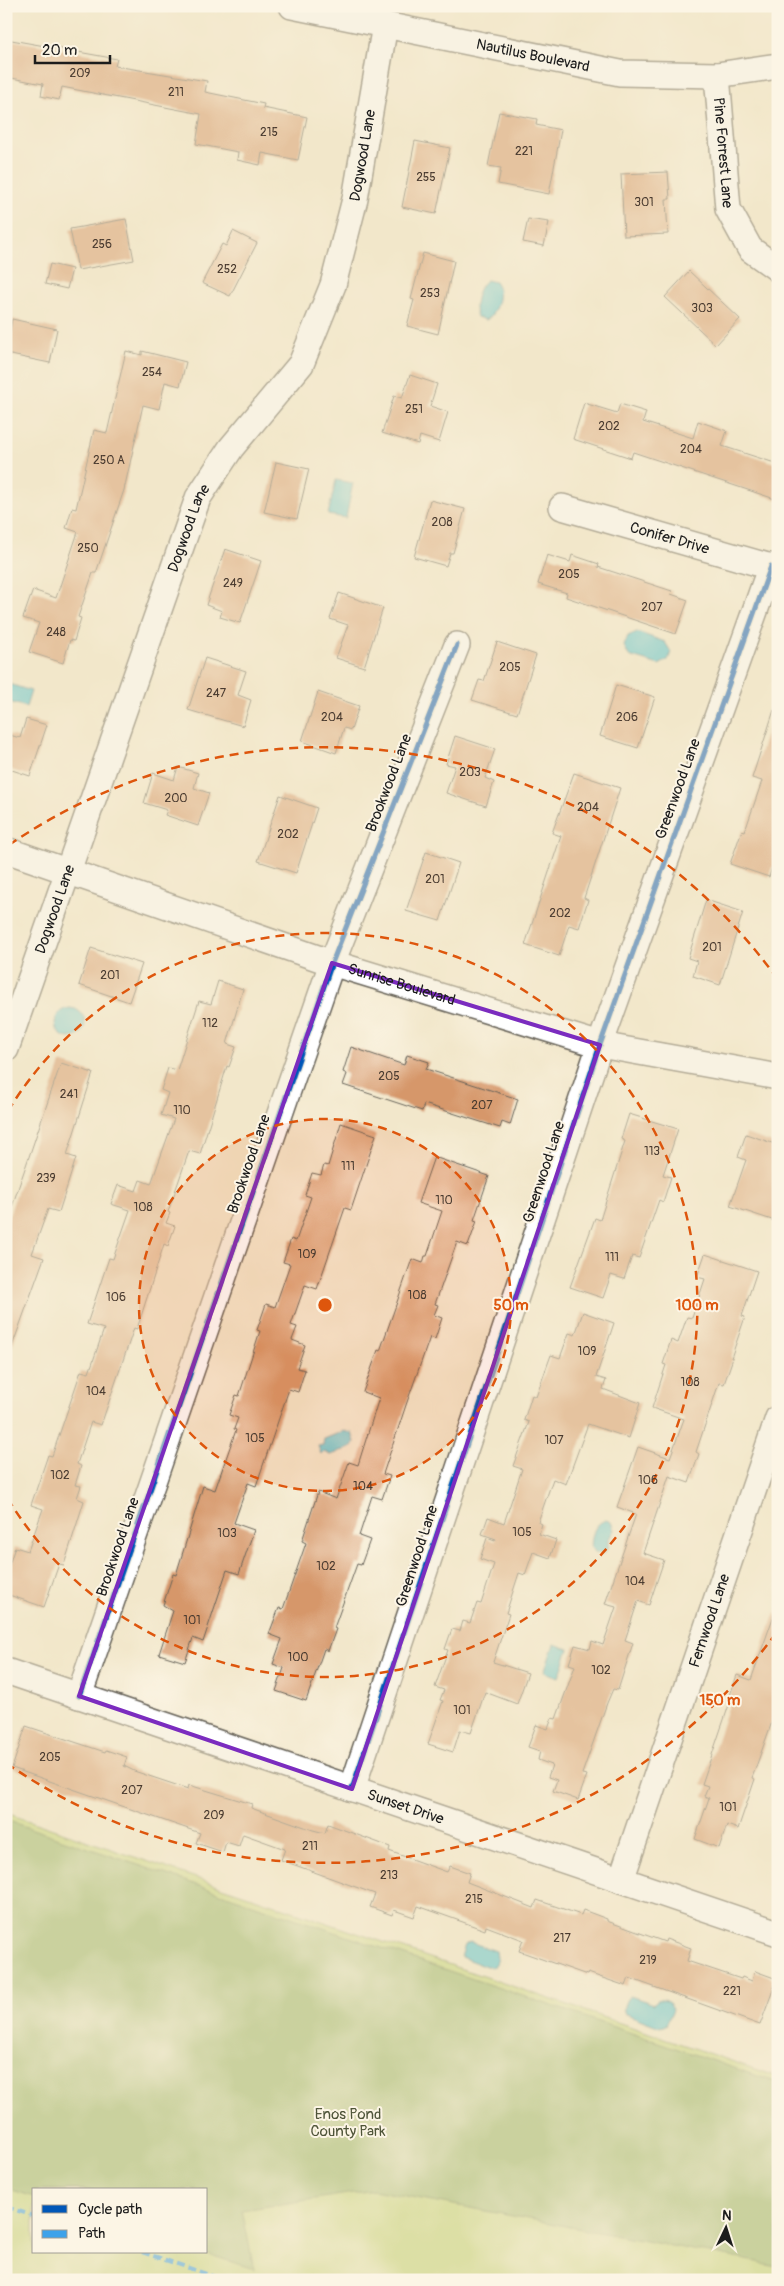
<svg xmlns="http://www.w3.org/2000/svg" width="784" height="2286" viewBox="0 0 784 2286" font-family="Pangolin,sans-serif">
<rect width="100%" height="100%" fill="#fcf5e5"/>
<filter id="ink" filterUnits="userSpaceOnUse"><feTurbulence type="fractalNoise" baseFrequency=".02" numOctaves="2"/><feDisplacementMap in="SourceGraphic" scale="10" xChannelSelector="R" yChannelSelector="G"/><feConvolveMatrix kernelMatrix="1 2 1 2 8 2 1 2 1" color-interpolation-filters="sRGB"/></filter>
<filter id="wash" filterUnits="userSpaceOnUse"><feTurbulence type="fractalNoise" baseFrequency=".0096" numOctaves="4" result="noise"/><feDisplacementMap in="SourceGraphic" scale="20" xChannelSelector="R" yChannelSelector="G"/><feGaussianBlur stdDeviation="1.12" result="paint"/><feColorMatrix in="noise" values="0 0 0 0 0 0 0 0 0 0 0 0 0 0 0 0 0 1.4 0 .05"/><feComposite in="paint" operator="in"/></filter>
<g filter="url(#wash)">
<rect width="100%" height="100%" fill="#f2e7cb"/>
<!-- green -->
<path fill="#c2d578" stroke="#6f784a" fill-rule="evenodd" d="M6 1813 778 2077V2280H6ZM34 2190H206V2252H34Z"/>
<!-- forest -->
<polygon fill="#99b668" stroke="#5a6942" points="6,1820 778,2083 778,2266 374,2190 242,2210 254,2269 201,2252 206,2252 206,2190 34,2190 34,2197 6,2188"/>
<!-- water -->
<g fill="#57c3d1" stroke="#3a7076">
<path d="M487 280 495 282C503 291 496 315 486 320L477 317C472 308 477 285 487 280Z"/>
<polygon points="336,480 353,483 346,518 328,515"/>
<polygon points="637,632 665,642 671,652 668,660 659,665 629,656 624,646 628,636"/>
<polygon points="6,683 31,691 26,707 6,701"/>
<circle cx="70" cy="1023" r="15"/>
<polygon points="344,1431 352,1433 355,1442 352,1447 331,1455 324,1452 321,1454 318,1446 323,1445 324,1439"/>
<path d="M606 1520 611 1522 614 1530 608 1540V1547L604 1553H596L591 1547C592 1536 593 1524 606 1520Z"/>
<polygon points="554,1644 569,1649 559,1677 544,1672"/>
<polygon points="470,1942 496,1951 497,1958 494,1967 487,1967 461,1957 465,1945"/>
<path d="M630 1996 654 2004 657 2000C663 1999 671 2002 673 2009L666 2025 660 2027 624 2013C623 2008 625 1999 630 1996Z"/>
</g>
<g id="blocks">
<!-- building -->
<g fill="#d6976a">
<polygon points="6,39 117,59 115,66 207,81 205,92 264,104 263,108 307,117 298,160 262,153 260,165 237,160 238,152 196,144 201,114 62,87 59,100 41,96 43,84 6,77"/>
<polygon points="499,112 537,119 536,125 561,130 549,194 498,184 501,168 488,166"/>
<polygon points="415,141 450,148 436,214 402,207"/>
<polygon points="668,172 670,199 666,199 668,234 624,236 621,174"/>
<polygon points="126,219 134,260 78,270 70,229"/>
<polygon points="528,219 549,222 544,246 523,242"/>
<polygon points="233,231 257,243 230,296 202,283 222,244 226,246"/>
<polygon points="423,253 454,261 438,334 407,326 414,300 411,299"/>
<polygon points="50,264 72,269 67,289 45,284"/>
<polygon points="689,271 740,319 716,345 665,297"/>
<polygon points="12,319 57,329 50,363 6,354"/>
<polygon points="126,351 142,355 142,351 186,362 180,386 165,382 159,409 143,405 124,490 96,573 93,573 78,617 81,618 74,641 70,640 63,663 29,652 39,623 23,618 33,590 56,598 78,532 66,528 72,508 76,509 94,430 107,433"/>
<polygon points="410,375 437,384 430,406 448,412 439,442 420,436 418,444 382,433 394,396 402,398"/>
<polygon points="584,403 617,413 620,404 646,412 643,422 693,438 698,421 727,431 722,446 778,464 778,500 633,452 631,458 573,439"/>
<polygon points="276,462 309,469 297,519 264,512"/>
<polygon points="430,500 465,509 453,553 450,553 446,566 414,557"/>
<polygon points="225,549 261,561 240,623 220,617 222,611 206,605"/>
<polygon points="547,555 570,562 572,555 599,564 598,567 672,591 671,594 688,600 676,634 566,597 567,593 538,584"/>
<polygon points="339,593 383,608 364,667 336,658 348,625 330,619"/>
<polygon points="497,642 536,655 517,714 472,700 479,680 484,681"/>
<polygon points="205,658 246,671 238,695 251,700 243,726 188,710"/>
<polygon points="616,685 655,697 638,748 600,736"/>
<polygon points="318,692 359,706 351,730 344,728 336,753 302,741"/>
<polygon points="774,710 778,711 778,869 772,867 769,877 730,864 742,830 745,831 762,781 752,778"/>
<polygon points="26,719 47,725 30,776 6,768 6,734 20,738"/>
<polygon points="455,736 495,749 485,778 494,782 486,806 446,793 455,766 446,764"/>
<polygon points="178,767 198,773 194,788 209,793 198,826 165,815 167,810 144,803 153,773 174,780"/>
<polygon points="574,773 620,788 584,898 588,900 579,928 569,925 559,956 525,945 561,836 552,833"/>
<polygon points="280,795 317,808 296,873 258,861"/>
<polygon points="426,852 459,863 440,921 406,911"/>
<polygon points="706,900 743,912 720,985 693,976 697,961 688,958"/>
<polygon points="91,948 142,964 129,1002 79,985"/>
<polygon points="218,981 243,989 227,1044 236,1047 229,1067 227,1066 200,1154 189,1151 168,1212 170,1213 166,1223 175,1226 168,1246 164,1244 137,1329 134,1328 101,1425 91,1422 77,1464 81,1466 75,1485 81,1486 77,1498 84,1501 64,1565 59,1564 44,1607 6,1594 6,1574 15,1547 28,1551 43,1509 31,1505 48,1455 52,1456 81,1371 89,1373 104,1329 87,1324 109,1258 113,1259 130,1210 111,1204 118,1185 136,1191 140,1180 151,1184 174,1119 161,1115 168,1093 161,1090 168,1068 177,1070 199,1001 211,1004"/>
<polygon points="351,1047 404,1065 407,1055 429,1062 426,1069 518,1099 510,1125 502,1122 500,1128 424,1104 422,1111 343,1085 347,1074 343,1072"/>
<polygon points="61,1063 93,1073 67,1155 76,1158 59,1212 48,1209 32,1254 44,1258 10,1352 6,1351 6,1224"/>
<polygon points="629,1114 678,1129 663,1175 671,1177 663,1202 659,1200 639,1258 632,1256 624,1279 611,1275 603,1298 570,1287 595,1218 600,1220 625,1141 621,1139"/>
<polygon points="341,1123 376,1135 351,1210 345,1208 317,1289 305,1285 291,1325 297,1327 292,1340 305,1345 297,1368 305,1370 298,1392 289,1389 256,1486 248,1483 234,1523 254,1530 239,1574 227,1570 203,1642 193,1638 185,1662 159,1654 173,1611 163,1605 173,1574 176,1575 203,1486 215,1490 236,1430 234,1429 238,1418 229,1415 236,1395 239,1396 260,1331 257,1330 266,1304 275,1307 290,1264 283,1262 291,1239 296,1241 311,1197 305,1195 312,1173 321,1175 324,1165 328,1166"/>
<polygon points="746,1134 778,1145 778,1222 730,1206 746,1160 738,1157"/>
<polygon points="434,1157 489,1176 474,1220 477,1221 468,1246 457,1242 435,1304 438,1305 434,1315 442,1318 435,1339 430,1337 406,1405 383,1474 390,1476 382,1499 372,1496 359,1536 370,1540 361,1565 357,1564 334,1628 336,1629 328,1651 324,1649 306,1701 276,1691 284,1668 273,1664 282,1639 269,1634 279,1608 283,1609 306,1543 302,1541 318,1492 336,1499 349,1462 358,1465 379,1398 363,1392 378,1350 380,1351 412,1259 423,1263 425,1256 427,1256 442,1211 418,1203"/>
<polygon points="705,1254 757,1271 742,1316 745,1317 731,1358 733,1358 724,1384 719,1383 696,1452 699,1454 689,1483 669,1476 643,1553 664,1560 649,1605 638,1601 625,1640 633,1643 618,1690 613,1689 607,1703 582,1774 587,1775 578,1800 553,1791 557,1780 548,1777 552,1765 538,1760 540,1751 528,1747 536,1725 548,1729 552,1718 556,1719 575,1666 569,1664 575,1645 590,1649 592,1641 603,1645 616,1607 605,1604 636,1514 617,1507 638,1447 670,1458 684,1419 652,1408 666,1365 663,1364 671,1340 678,1343 687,1317 692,1318 705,1279 697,1277"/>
<polygon points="583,1312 614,1323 596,1377 606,1380 603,1389 640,1403 629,1438 588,1424 566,1484 553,1479 538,1522 542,1524 539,1534 556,1540 550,1558 533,1552 525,1575 519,1573 506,1613 509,1614 493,1662 528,1673 517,1704 485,1692 471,1733 460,1730 453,1752 428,1744 443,1701 440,1700 444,1690 435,1687 448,1650 445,1649 452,1629 460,1631 463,1621 470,1623 477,1603 481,1604 494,1564 480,1559 487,1538 495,1541 496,1539 482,1534 488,1517 504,1523 522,1469 513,1466 529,1422 524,1420 532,1395 536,1397 551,1355 560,1358 569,1333 575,1335"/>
<polygon points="775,1612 778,1613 778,1705 752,1778 755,1779 738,1829 727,1825 719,1848 695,1839 709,1798 704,1796 708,1786 702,1784 730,1702 728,1701 737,1675 751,1680"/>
<polygon points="26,1726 105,1752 106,1750 127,1757 124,1766 134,1771 188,1789 189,1785 252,1804 251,1808 313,1830 325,1833 328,1824 390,1847 389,1851 447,1872 450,1866 470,1873 467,1882 534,1908 537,1900 581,1915 583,1910 607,1919 607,1921 665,1942 666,1939 691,1948 687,1961 741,1979 742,1977 752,1981 755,1971 777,1979 760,2025 629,1978 626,1986 588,1973 587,1975 519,1951 523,1940 486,1926 485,1930 418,1906 414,1917 394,1910 392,1915 370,1907 375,1894 281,1860 285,1849 243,1834 239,1846 226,1842 223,1852 196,1843 200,1833 12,1768"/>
</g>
</g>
</g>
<g filter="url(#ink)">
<use href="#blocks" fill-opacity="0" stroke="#676359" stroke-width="1"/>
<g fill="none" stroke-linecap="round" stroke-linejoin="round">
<defs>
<g id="minor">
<path id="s1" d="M292 6 620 73 717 75 778 66"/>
<path id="s2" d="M717 75 728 209 750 249 778 269"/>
<path id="s3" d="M562 507 778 569"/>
<path id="s4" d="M6 850 332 963 600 1045 778 1077"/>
<path id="s5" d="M6 1049 198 498 231 448 301 364 333 285 355 199 385 25"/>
<path id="s6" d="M6 1671 778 1933"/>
<polyline points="79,1696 332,963 457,645"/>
<polyline points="352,1789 600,1045 771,566"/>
<path id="s7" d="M621 1880 778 1418"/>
</g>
</defs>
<!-- minor casing -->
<use href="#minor" stroke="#676359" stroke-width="28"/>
<!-- minor -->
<use href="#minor" stroke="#fff" stroke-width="25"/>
<!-- quiet -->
<g stroke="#3da2ea" stroke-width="4" stroke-dasharray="8 4" stroke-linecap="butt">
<polyline points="6,2207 34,2216"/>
<polyline points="142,2252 224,2280"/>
</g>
<defs>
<g id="cycleway">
<polyline points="79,1696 332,963 457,645"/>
<polyline points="352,1789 600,1045 771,566"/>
</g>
</defs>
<!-- cycleway casing -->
<use href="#cycleway" stroke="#fcf5e5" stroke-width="8"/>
<!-- cycleway -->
<use href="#cycleway" stroke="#0057b8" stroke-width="5"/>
</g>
</g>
<!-- marked area -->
<path d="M0 0H784V2286H0ZM332 963 600 1045 352 1789 79 1696Z" fill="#f2e7cb" fill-opacity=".55" fill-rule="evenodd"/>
<path fill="none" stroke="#7b2cbf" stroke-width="4" stroke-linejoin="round" d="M332 963 600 1045 352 1789 79 1696Z"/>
<!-- distance rings -->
<circle cx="325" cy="1305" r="186" fill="#de560d" fill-opacity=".12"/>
<g fill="none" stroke="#de560d" stroke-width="2.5" stroke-dasharray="9 6">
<circle cx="325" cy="1305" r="186"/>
<path d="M8 1111A372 372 0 1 1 8 1499"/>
<path d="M776 1633A558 558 0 0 1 9 1765M9 845A558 558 0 0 1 776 977"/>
</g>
<g text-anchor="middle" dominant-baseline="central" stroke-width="4" stroke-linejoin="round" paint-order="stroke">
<!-- number labels -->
<g font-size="12" fill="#4a3b30">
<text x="80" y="73">209</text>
<text x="176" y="92">211</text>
<text x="269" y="132">215</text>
<text x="524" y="151">221</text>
<text x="426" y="177">255</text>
<text x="644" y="202">301</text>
<text x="102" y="244">256</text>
<text x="227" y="269">252</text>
<text x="430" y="293">253</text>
<text x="702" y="308">303</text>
<text x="152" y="372">254</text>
<text x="414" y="409">251</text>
<text x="609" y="426">202</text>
<text x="691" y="449">204</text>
<text x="109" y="460">250 A</text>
<text x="442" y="522">208</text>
<text x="88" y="548">250</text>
<text x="569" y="574">205</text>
<text x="233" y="583">249</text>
<text x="652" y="607">207</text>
<text x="56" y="632">248</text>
<text x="510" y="667">205</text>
<text x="216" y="693">247</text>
<text x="332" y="717">204</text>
<text x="627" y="717">206</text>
<text x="470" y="772">203</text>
<text x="176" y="798">200</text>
<text x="588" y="807">204</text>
<text x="288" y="834">202</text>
<text x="435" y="879">201</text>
<text x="560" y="913">202</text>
<text x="712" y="947">201</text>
<text x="110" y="975">201</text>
<text x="210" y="1023">112</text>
<text x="389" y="1076">205</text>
<text x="69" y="1094">241</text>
<text x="482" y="1105">207</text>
<text x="182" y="1110">110</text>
<text x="652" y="1151">113</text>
<text x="348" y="1166">111</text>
<text x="46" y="1178">239</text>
<text x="444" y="1200">110</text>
<text x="143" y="1207">108</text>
<text x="307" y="1254">109</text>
<text x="612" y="1257">111</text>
<text x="417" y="1295">108</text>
<text x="116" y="1297">106</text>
<text x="587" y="1351">109</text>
<text x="690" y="1382">108</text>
<text x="96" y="1391">104</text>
<text x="255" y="1438">105</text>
<text x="554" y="1440">107</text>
<text x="60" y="1475">102</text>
<text x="648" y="1480">106</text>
<text x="363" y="1486">104</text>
<text x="522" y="1532">105</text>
<text x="227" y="1533">103</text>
<text x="326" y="1566">102</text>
<text x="635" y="1581">104</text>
<text x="192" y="1620">101</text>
<text x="298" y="1657">100</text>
<text x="601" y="1670">102</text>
<text x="462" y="1710">101</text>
<text x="50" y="1757">205</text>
<text x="132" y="1790">207</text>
<text x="728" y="1807">101</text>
<text x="214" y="1815">209</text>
<text x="310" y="1846">211</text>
<text x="389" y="1875">213</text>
<text x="474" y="1899">215</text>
<text x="562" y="1938">217</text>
<text x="648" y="1960">219</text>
<text x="732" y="1991">221</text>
</g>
<!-- street labels -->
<g font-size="15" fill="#1c1c1c" stroke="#fcf5e5">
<text stroke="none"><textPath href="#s1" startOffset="246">Nautilus Boulevard</textPath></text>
<text stroke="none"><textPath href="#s2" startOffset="78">Pine Forrest Lane</textPath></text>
<text stroke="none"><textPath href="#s5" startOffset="971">Dogwood Lane</textPath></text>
<text stroke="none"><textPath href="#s5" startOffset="552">Dogwood Lane</textPath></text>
<text stroke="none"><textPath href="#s3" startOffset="112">Conifer Drive</textPath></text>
<text transform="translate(389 783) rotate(-69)">Brookwood Lane</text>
<text transform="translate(678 789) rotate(-70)">Greenwood Lane</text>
<text stroke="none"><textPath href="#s5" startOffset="148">Dogwood Lane</textPath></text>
<text stroke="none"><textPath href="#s4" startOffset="418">Sunrise Boulevard</textPath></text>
<text transform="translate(249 1164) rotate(-71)">Brookwood Lane</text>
<text transform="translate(544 1172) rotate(-72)">Greenwood Lane</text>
<text transform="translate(118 1547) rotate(-71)">Brookwood Lane</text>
<text transform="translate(417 1556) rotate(-72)">Greenwood Lane</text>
<text stroke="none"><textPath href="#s7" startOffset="274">Fernwood Lane</textPath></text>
<text stroke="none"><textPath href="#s6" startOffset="422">Sunset Drive</textPath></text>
</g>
<!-- park labels -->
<g font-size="15" fill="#4e5438" stroke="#fcf5e5">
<text x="348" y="2114">Enos Pond<tspan x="348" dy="17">County Park</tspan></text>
</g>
</g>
<circle cx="325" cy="1305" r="8" fill="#de560d" stroke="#fcf5e5" stroke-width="2.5"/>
<g font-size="15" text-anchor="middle" font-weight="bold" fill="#de560d" stroke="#fcf5e5" stroke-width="4" stroke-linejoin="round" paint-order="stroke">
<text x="511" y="1310">50 m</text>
<text x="697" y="1310">100 m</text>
<text x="720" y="1705">150 m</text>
</g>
<!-- margin -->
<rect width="784" height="2286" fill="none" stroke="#fcf5e5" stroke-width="25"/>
<!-- legend -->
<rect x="32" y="2188" width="175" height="65" fill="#fcf5e5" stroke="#a29e95"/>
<rect x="42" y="2205" width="25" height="8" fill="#0057b8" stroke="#a29e95"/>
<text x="78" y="2214" font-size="15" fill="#1c1c1c">Cycle path</text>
<rect x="42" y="2230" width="25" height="8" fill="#3da2ea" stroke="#a29e95"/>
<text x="78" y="2238" font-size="15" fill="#1c1c1c">Path</text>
<!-- north arrow -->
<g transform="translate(726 2228) rotate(4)" stroke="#fcf5e5" stroke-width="4" paint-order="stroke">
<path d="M0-4L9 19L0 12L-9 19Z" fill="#1c1c1c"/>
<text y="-8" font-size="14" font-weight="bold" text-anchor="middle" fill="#1c1c1c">N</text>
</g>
<!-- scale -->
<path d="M35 55v8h75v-8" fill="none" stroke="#1c1c1c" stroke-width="2.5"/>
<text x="42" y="55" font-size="15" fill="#1c1c1c" stroke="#fcf5e5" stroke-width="4" paint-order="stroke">20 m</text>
</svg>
